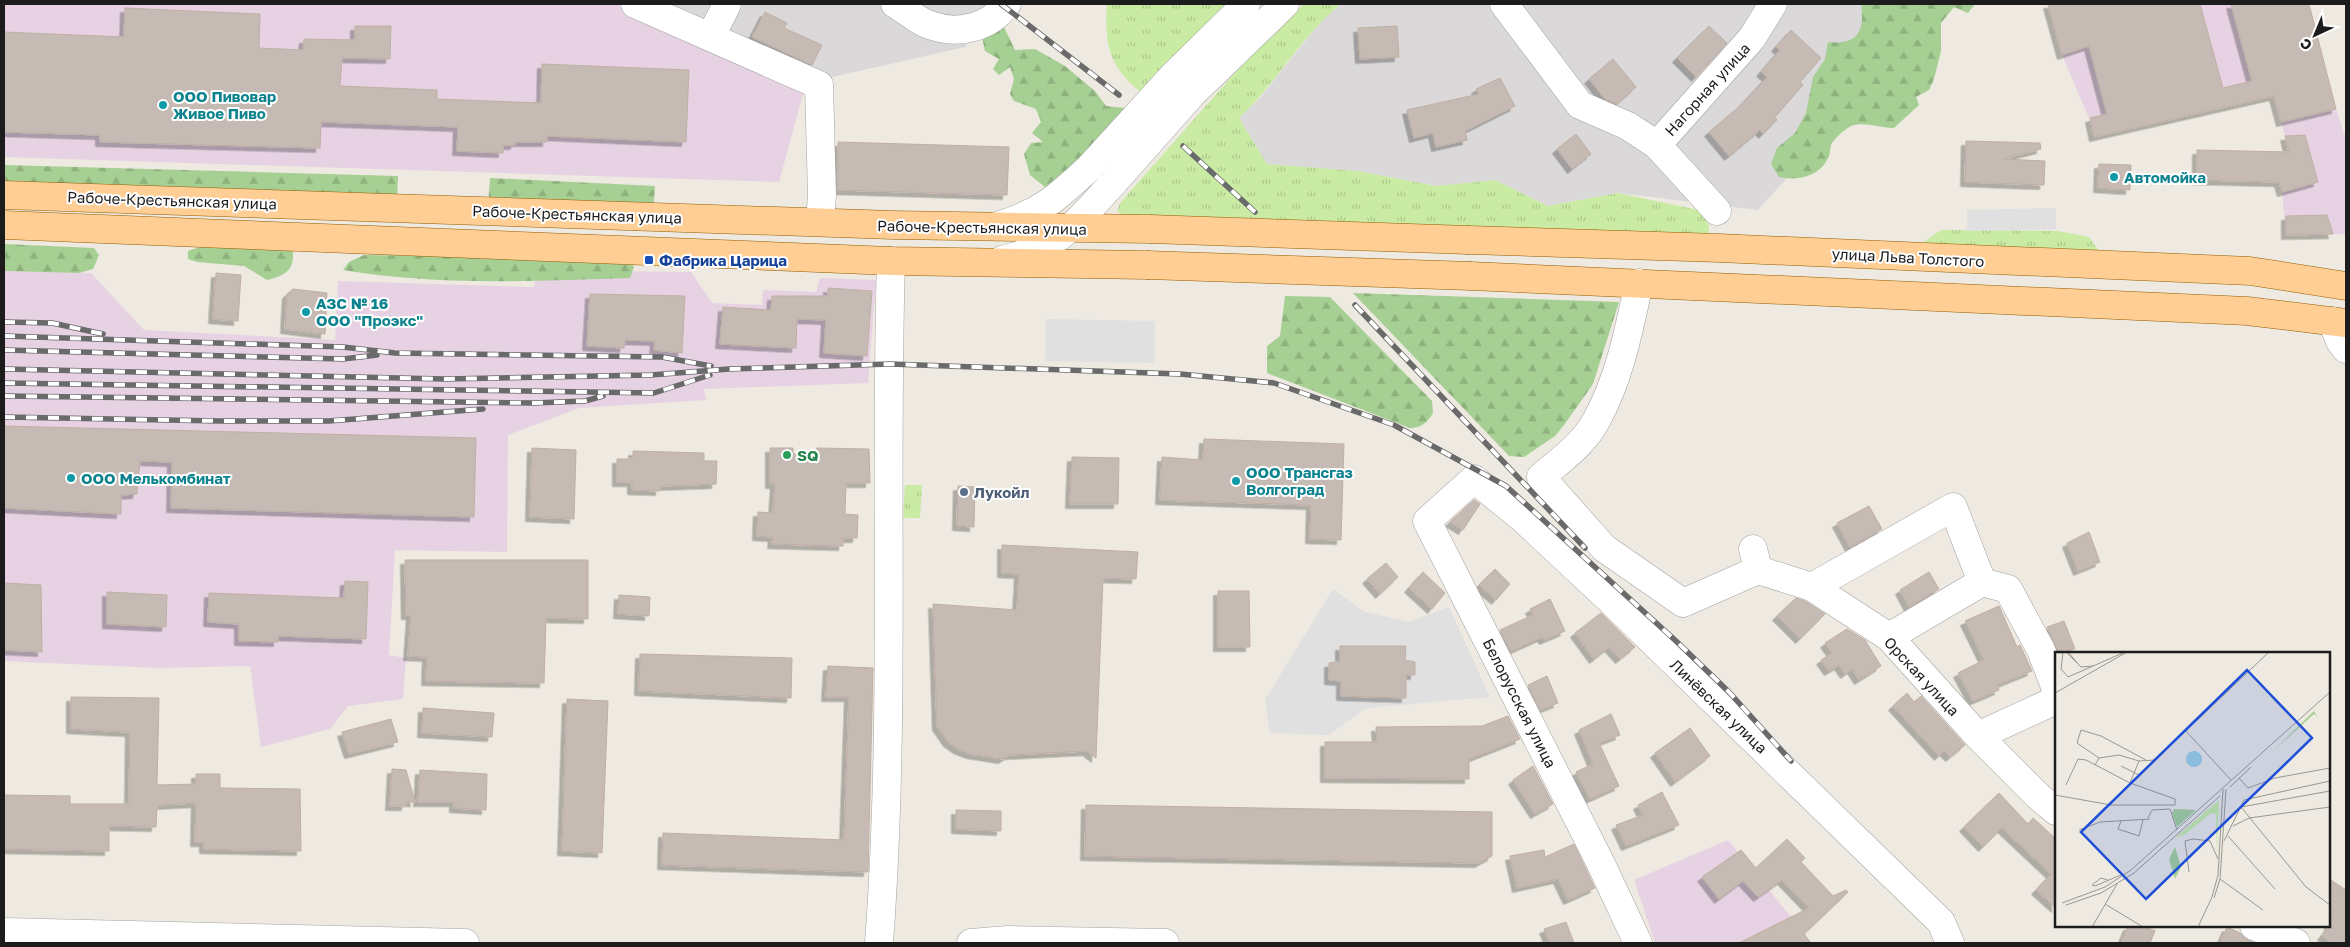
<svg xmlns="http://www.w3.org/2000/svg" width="2350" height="947" viewBox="0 0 2350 947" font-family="'Golos Text',sans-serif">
<defs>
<pattern id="grass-tufts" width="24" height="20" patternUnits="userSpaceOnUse" patternTransform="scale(1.25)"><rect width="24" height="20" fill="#c9eba3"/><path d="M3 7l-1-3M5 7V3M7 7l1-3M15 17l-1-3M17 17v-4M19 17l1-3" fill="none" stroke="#acc98c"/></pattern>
<pattern id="forest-firs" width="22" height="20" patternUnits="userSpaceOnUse" patternTransform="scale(1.25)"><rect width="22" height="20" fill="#a6cf93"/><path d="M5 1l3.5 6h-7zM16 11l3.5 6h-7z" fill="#8eb17e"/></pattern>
<filter id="shadow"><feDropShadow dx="-4.5" dy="4.5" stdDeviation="0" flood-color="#0004"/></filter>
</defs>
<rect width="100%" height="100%" fill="#eee9e1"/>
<!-- residential -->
<g fill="#dad8d9">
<polygon points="616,4 997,4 965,47 806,83"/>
<polygon points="1341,4 1944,4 1758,210 1618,193 1548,206 1495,180 1437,186 1357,171 1267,164 1239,118 1259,99 1322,20"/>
</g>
<!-- industrial -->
<g fill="#e7d2e4">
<polygon points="4,4 616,4 806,83 779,182 4,157"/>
<polygon points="2048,4 2309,4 2336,109 2344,134 2346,134 2346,234 2286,235 2282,192 2274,163 2291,158 2273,93 2094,137 2089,118 2062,55"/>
<polygon points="537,270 691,272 712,303 762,305 763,290 816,292 820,278 876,280 868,383 704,389 706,400 579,408 508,435 507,552 395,550 389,655 406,658 403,699 348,706 330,729 261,747 250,666 158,668 4,661 4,271 91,273 144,330 335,340 338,281 534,287"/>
<polygon points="1728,840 1791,917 1811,943 1655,943 1634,880"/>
</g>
<!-- grass -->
<g fill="url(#grass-tufts)">
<path d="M1107 4H1230L1141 92C1109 68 1104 43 1107 4Z"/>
<path d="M1304 4H1341C1301 36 1277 83 1239 118L1267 164 1357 171 1437 186 1495 180 1548 206 1618 193 1708 212 1709 240 1130 217 1117 212 1120 203 1234 74Z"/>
<polygon points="1941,230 2058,231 2089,237 2099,251 1920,245"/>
<polygon points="905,485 922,485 920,518 903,518"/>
</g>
<!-- forest -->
<g fill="url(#forest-firs)">
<path d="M1861 4H1975L1968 13 1954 7 1941 23V51L1934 79 1929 90 1916 97 1919 105 1894 128C1881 128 1863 121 1851 126 1845 129 1833 139 1831 145 1830 148 1830 153 1829 156 1820 177 1798 181 1779 177L1771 164 1777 148 1795 133 1806 113 1813 77 1825 59 1828 42C1858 45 1865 31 1861 4Z"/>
<polygon points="996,21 1004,27 1015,50 1035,49 1065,66 1095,91 1106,106 1125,108 1076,163 1045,187 1030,175 1024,154 1031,143 1043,142 1032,133 1041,122 1036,109 1014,101 1010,94 1014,79 1010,67 999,75 993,69 999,59 985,51 981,32"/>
<polygon points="4,165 398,176 397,200 4,188"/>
<polygon points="490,178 655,186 653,213 488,205"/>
<polygon points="4,244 94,248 99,255 93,269 79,273 4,271"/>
<path d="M292 246C296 268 288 275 267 280L244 266 197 262 188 259V251L200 247Z"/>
<path d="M364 255 630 258 634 267 630 278C534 281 438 286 343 270L349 262Z"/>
<polygon points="1353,293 1619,302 1593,384 1564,425 1555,436 1524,457 1509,456"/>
<path d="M1285 296 1330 297 1432 401 1433 413C1427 423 1421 428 1410 428L1267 373V346L1280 336Z"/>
</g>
<!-- parking -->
<g fill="#e0e0e0">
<polygon points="2056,208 2056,229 1967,231 1967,210"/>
<polygon points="1046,319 1155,321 1155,363 1045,361"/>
<polygon points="1333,589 1365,612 1409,622 1449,607 1490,697 1366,708 1329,735 1270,733 1265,700"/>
</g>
<!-- building -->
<g fill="#c5bbb4" stroke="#c0afa2" filter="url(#shadow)">
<polygon points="2048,4 2200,4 2223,88 2252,81 2231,4 2309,4 2336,109 2281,122 2274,96 2094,137 2090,118 2107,114 2089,46 2062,55"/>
<polygon points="125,8 260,14 259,48 303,50 304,39 355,40 355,26 391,26 390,59 342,58 340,86 437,90 437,99 541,103 542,64 689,70 686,142 547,136 547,142 515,142 515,145 503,145 503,153 457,151 458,127 321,122 320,148 100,142 100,135 4,132 4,32 124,37"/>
<polygon points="765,12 787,23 784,28 822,45 812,65 752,37"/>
<polygon points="1397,26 1399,57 1360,59 1358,28"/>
<polygon points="1709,26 1727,43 1696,77 1677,58"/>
<polygon points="1791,30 1821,58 1800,82 1803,85 1775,117 1777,120 1763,134 1760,130 1729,156 1709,132 1740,106 1767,77 1761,72 1780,50 1776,47"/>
<polygon points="1613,59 1636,87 1617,104 1605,99 1589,79"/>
<polygon points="1500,78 1515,106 1465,131 1467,140 1436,147 1433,133 1414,138 1407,110 1479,94 1476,89"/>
<polygon points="1576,134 1591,154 1572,169 1557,149"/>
<polygon points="2305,135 2318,182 2282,192 2279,182 2197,180 2197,150 2289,152 2285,136"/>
<polygon points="1966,141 2040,143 2041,149 2002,159 2045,161 2044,185 1965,182"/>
<polygon points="838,142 1009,147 1007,195 838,190"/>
<polygon points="2099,164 2131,165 2130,190 2098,188"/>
<polygon points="2327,215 2333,234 2286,235 2286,216"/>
<polygon points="216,273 241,275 238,321 213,319"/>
<polygon points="828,288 872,291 867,356 824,353 826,320 797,319 796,348 720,344 723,307 771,310 772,296 828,296"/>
<polygon points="293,289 327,293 325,334 285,329 287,294"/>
<polygon points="590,294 685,296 682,353 654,350 655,341 625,340 624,348 587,346"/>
<polygon points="4,426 476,438 474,517 171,508 172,462 140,461 137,494 121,495 121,514 4,508"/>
<polygon points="1204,439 1344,444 1341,540 1310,539 1311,505 1160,500 1162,457 1203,460"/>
<polygon points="532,448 576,450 574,519 530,517"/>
<polygon points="770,448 793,448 793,454 816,455 817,448 869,449 870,483 846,483 845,514 858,515 857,538 843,538 843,546 772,544 773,537 757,536 758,512 773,513 775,484 770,484"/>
<polygon points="633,451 704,453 704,461 717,461 716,484 660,486 660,491 632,490 632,482 617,482 617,459 633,459"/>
<polygon points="1072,457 1119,458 1118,504 1070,504"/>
<polygon points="958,486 975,487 974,527 957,526"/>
<polygon points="1474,500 1480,504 1463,530 1450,522"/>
<polygon points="1869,506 1882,529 1850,547 1837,523"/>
<polygon points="2089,532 2100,562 2078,571 2067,543"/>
<polygon points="1002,545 1138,552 1136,579 1103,578 1096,758 1087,751 1009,755 1003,759 971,754 958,749 948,742 937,726 933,604 1017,610 1019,574 1002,573"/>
<polygon points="405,560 588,560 588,619 546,618 544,683 426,681 427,657 408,656 411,615 406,615"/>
<polygon points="1386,563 1398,577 1380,594 1367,579"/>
<polygon points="1495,569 1510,584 1496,600 1479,585"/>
<polygon points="1423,572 1445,593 1432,609 1409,588"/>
<polygon points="1929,572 1939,589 1909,607 1900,590"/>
<polygon points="345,581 368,582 366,639 278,636 278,642 239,641 239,624 208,622 209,593 344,598"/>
<polygon points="4,583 41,585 42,652 4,650"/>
<polygon points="1218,591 1249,591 1250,647 1218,647"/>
<polygon points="107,592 167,595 166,627 107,624"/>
<polygon points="619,595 650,597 649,616 618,614"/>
<polygon points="1796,598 1805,601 1825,614 1800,639 1777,616"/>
<polygon points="1550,599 1565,631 1544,640 1542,637 1511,651 1500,630 1533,615 1530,609"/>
<polygon points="1999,606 2017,647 2020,645 2032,671 1997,685 1999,690 1973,701 1958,673 1984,660 1965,621"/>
<polygon points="1601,613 1635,647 1620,659 1609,647 1594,659 1575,633"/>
<polygon points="2064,621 2075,649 2059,653 2047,627"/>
<polygon points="1847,629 1865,640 1881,666 1859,680 1852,669 1845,674 1839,665 1829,671 1821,660 1832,653 1825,643"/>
<polygon points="1340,646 1406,646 1405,660 1415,662 1415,675 1406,675 1406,698 1341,696 1341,681 1329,680 1329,663 1340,662"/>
<polygon points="640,654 792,658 791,698 639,691"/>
<polygon points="828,666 873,668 868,872 662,865 663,833 844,840 849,697 826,697"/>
<polygon points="1547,676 1558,703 1540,710 1528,685"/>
<polygon points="1907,693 1914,702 1921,696 1965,745 1950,757 1944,751 1939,756 1893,706"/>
<polygon points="71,697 159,698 157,785 196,784 196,774 220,774 220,788 300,789 301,851 204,849 204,842 195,842 196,803 157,805 156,827 109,826 109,851 4,849 4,795 70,796 70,804 129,804 130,732 71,729"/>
<polygon points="567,699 608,701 602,853 562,851"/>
<polygon points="423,708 494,713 492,737 422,733"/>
<polygon points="1611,714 1620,735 1599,743 1619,786 1590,799 1576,772 1593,764 1579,730"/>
<polygon points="1508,716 1520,739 1469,759 1469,779 1325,778 1325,742 1377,742 1376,727 1482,726"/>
<polygon points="391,719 398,742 349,754 342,732"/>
<polygon points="1690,728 1710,756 1675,782 1655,753"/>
<polygon points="1533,766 1553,804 1535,814 1513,780"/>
<polygon points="392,769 406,770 415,802 406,802 406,806 390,806"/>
<polygon points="420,770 487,774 486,810 454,808 454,802 418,802"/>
<polygon points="1662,792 1679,825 1626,846 1616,825 1643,815 1638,805"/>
<polygon points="1999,793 2028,824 2033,818 2056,839 2056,908 2036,890 2051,874 2002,828 1983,847 1964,827"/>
<polygon points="1086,805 1492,812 1492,856 1479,863 1085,856"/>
<polygon points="956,810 1001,811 1001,831 956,829"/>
<polygon points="1787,839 1805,858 1801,862 1833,896 1846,890 1848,892 1804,934 1811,943 1739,943 1809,908 1782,880 1758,897 1743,881 1719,899 1702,877 1741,850 1756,868"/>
<polygon points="1574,844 1595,888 1568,900 1558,879 1517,888 1510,856 1544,850 1545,857"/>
<polygon points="2329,879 2346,890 2346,943 2332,943 2322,936 2329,927"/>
<polygon points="1566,922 1574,943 1550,943 1544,929"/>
<polygon points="2128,926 2144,926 2155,931 2150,943 2121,943"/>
<polygon points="2227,927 2240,933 2248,940 2255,943 2220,943"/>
</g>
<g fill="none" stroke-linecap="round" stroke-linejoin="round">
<defs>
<g id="minor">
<polyline points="635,4 819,85 822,195 820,222"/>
<path d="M895 4C907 11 920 23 933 26 960 35 990 27 1007 4"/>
<polyline points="1504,4 1580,105 1628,126 1657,145 1752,38 1773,4"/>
<polyline points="711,36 727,4"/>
<polyline points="1172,77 1246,4"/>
<polyline points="1192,94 1285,4"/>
<polyline points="1657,145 1717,211"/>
<path d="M997 226C1041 213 1058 197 1091 166"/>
<path d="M1002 260C1019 255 1037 251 1053 241 1076 226 1096 201 1115 181"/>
<path d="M1639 283C1629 329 1620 377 1597 419 1585 443 1561 460 1541 477L1604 548 1683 603 1758 570"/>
<polyline points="2332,321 2340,341 2346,349"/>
<polyline points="1753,549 1758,570 1812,587 1889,637 1978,736 2038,796 2056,811"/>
<polyline points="1812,587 1953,507 1982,582 2008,589 2041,650 2056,689"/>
<polyline points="1889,637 1982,582"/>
<polyline points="1978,736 2056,700"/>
<polyline points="2254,926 2296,943"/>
<polyline points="4,932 465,943"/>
<path d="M879 943C896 716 884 488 891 261"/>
<polyline points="971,943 1008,940 1165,943"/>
<polyline points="1638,943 1601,864 1427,521 1474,479 1521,517 1609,599 1941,922 1950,943"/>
</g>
<g id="major">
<polyline points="4,195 893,225 1150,229"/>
<polyline points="4,225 891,261 1147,265"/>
<polyline points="1469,240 1719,248 2250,271 2346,286"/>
<polyline points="1471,276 2247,311 2346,323"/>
</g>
</defs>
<!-- minor casing -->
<use href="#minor" stroke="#a3a3a3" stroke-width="29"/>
<!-- major casing -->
<use href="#major" stroke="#935e00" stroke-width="29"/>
<!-- minor -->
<use href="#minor" stroke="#fff" stroke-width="28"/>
<!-- major -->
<use href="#major" stroke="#ffce94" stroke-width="28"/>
<defs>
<g id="rail">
<polyline points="1001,4 1119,95"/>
<polyline points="1183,146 1255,212"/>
<polyline points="1355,305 1585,548"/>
<polyline points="4,322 52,323 103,334"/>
<polyline points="4,336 343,347 395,353 662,357 711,366"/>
<polyline points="4,350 343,359 377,355"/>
<polyline points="4,369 445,379 651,375 729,369 890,364 1180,374 1274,383 1394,425 1506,486 1676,641 1729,692 1791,761"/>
<polyline points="4,383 654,393 710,375"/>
<polyline points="4,396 534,403 585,401 603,396"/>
<polyline points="4,417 220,421 329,421 483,409"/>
</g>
</defs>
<!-- rail casing -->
<use href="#rail" stroke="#6a6a6a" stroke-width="5.5"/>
<!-- rail -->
<use href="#rail" stroke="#fff" stroke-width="4" stroke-dasharray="11" stroke-linecap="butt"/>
<defs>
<g id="minor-bridge">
<polyline points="1091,166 1172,77"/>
<polyline points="1115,181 1192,94"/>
</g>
<g id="major-bridge">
<polyline points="1150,229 1469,240"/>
<polyline points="1147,265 1471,276"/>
</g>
</defs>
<!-- minor-bridge casing -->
<use href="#minor-bridge" stroke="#a3a3a3" stroke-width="29" stroke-linecap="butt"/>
<!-- major-bridge casing -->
<use href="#major-bridge" stroke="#935e00" stroke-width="29" stroke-linecap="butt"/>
<!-- minor-bridge -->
<use href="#minor-bridge" stroke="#fff" stroke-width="28"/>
<!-- major-bridge -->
<use href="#major-bridge" stroke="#ffce94" stroke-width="28"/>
</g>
<!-- markers -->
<g fill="#0f9aa8" stroke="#fff" stroke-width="2">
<circle cx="163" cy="105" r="5"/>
<circle cx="2114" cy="177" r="5"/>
<circle cx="306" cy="312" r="5"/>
<circle cx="71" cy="478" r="5"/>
<circle cx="1236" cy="481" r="5"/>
</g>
<rect fill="#1a4fb4" stroke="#fff" stroke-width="2" x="644" y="255" width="10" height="10" rx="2.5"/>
<circle fill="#2e9e5b" stroke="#fff" stroke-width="2" cx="787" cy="455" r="5"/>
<circle fill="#5c6f8a" stroke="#fff" stroke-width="2" cx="964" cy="492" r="5"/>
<g text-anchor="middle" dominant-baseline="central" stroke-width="4" stroke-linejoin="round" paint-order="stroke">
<!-- street labels -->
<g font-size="15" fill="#1c1c1c" stroke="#fff">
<text transform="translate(1707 89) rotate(-48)">Нагорная улица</text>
<text transform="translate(172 200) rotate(2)">Рабоче-Крестьянская улица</text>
<text transform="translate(577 214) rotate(2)">Рабоче-Крестьянская улица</text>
<text transform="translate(982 227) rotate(1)">Рабоче-Крестьянская улица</text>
<text transform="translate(1908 257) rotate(3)">улица Льва Толстого</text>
<text transform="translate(1922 676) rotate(47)">Орская улица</text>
<text transform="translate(1520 703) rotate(63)">Белорусская улица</text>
<text transform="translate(1719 706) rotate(44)">Линёвская улица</text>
</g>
<!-- culture labels -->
<g font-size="15" font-weight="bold" fill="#0d838f" stroke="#fff" text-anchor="start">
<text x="173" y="96">ООО Пивовар<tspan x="173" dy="17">Живое Пиво</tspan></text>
<text x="2124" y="177">Автомойка</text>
<text x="316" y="303">АЗС № 16<tspan x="316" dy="17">ООО "Проэкс"</tspan></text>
<text x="1246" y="472">ООО Трансгаз<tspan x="1246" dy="17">Волгоград</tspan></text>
<text x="81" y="478">ООО Мелькомбинат</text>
</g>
<!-- transit labels -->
<g font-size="15" font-weight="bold" fill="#164399" stroke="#fff" text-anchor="start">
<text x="659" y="260">Фабрика Царица</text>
</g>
<!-- leisure labels -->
<g font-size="15" font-weight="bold" fill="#27864d" stroke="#fff" text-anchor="start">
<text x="797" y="455">SQ</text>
</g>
<!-- service labels -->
<g font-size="15" font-weight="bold" fill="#4e5e75" stroke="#fff" text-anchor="start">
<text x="974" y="492">Лукойл</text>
</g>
</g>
<!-- overview -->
<g transform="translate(2055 652)">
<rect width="275" height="275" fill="#eee9e1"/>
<path d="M164 148 162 203 161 162 156 161 129 183 120 186Z" fill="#c9eba3"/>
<path d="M259 59 262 64 259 62 217 100ZM119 157 141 158 122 175 117 161ZM120 195 126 215 120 227 114 207Z" fill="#a6cf93"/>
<path d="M131 107a8 8 0 1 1 16 0a8 8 0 1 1-16 0Z" fill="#9ed1de"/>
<path fill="none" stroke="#9a9792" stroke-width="1" d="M8 0 6 17 13 25 70 0M11 0 26 15 38 14M13 0 24 13M0 41 72 0M130 78 176 128M44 106 22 91 26 78 46 84 91 108M40 113 44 106 64 103 84 109 100 108 214 0M66 114 84 123M184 126 193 136 220 126 275 116M75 131 84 109M175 135 196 115M0 143 56 153H120V147L75 131 31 108 23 107 11 133M0 146V165M186 155 251 235 275 253M186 155 275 139M93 166 97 158 115 157 122 178M66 169 63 177 84 184 88 168M178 174 194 166 275 155M24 178 45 170 95 167M173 184 220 237M169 189 189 148 275 129M134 220 130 189 138 187 155 189 163 207M165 227 208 258M53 228 46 226 37 233 40 234 68 222M159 246 165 227 171 137M7 251 50 235 76 218 275 40M50 252 88 275M11 253 46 241 79 221 165 144M37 275 62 232M143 275 157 245 163 223 168 137"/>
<path fill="#1d4ed8" fill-opacity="0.15" stroke="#1d4ed8" stroke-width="2.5" d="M192 18 257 86 91 247 26 180Z"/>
<rect width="275" height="275" fill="none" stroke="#1c1c1c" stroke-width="2.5"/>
</g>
<!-- border -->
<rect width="2350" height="947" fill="none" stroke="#1c1c1c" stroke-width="10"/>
<!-- north arrow -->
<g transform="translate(2315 35) rotate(224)" stroke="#ffffff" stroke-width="4" paint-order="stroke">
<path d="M0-4L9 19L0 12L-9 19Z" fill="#1c1c1c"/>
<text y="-8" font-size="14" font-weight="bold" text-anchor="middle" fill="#1c1c1c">С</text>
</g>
</svg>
